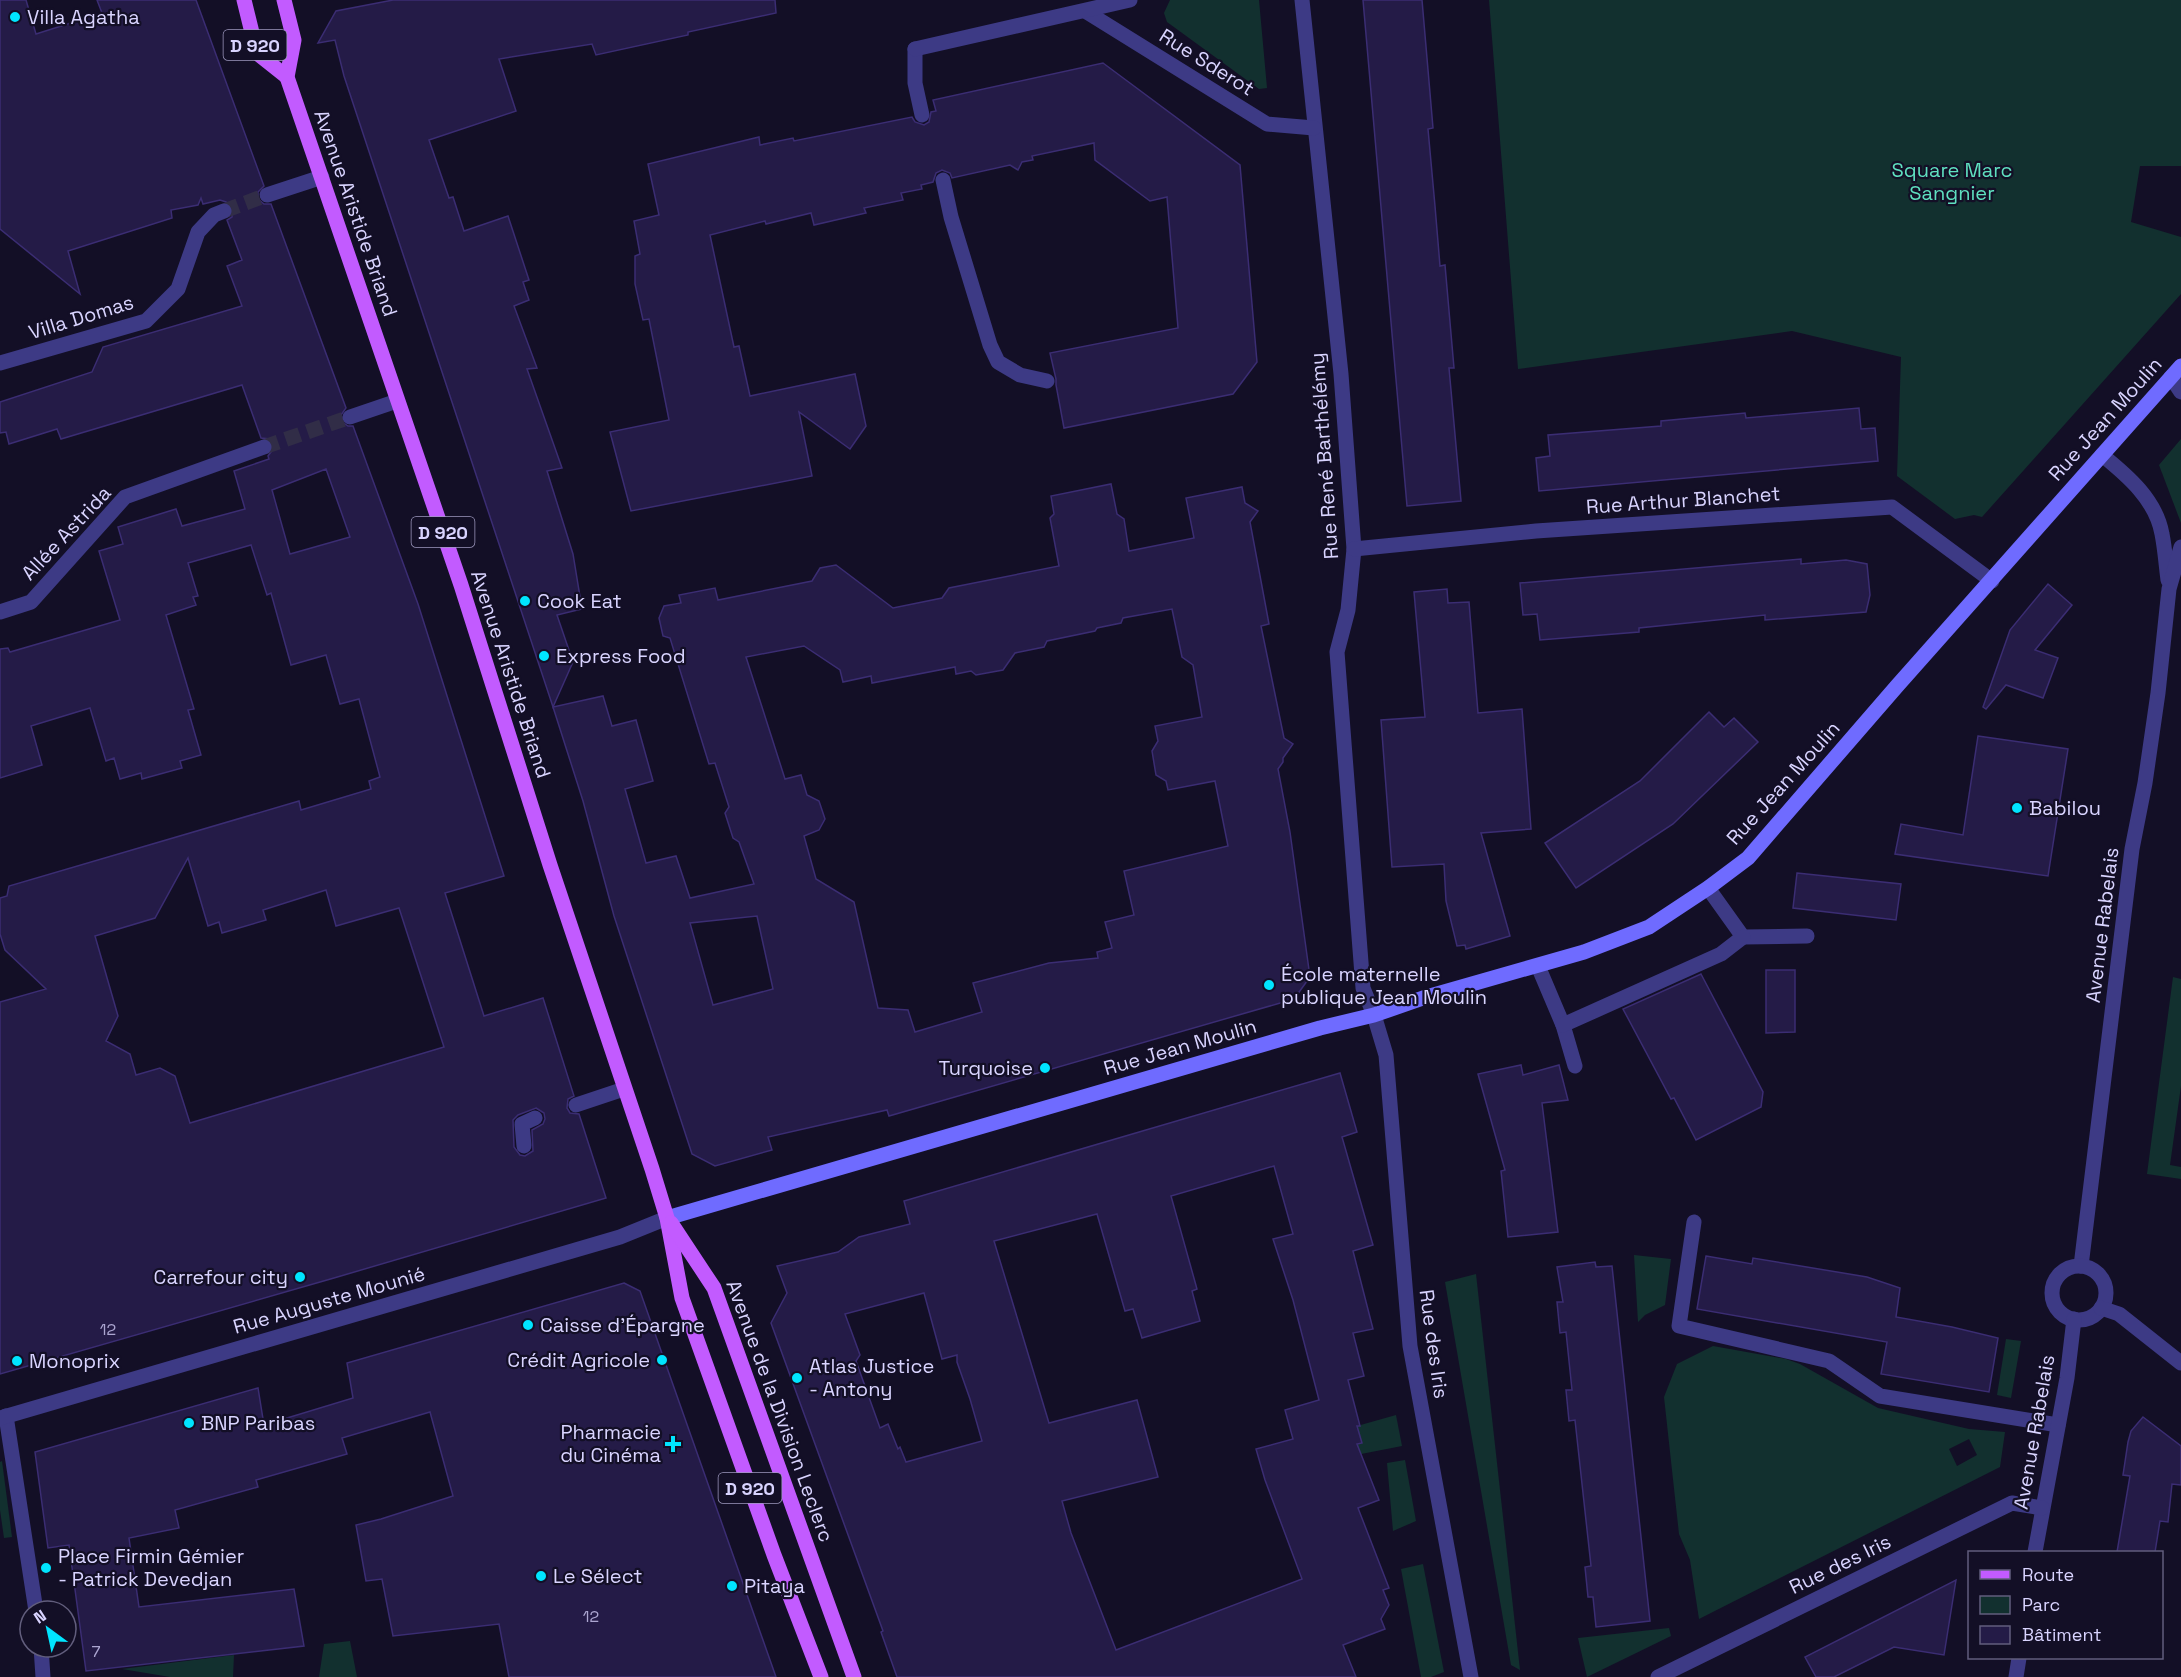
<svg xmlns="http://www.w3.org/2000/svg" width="2181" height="1677" viewBox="0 0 2181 1677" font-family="'Space Grotesk',sans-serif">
<rect width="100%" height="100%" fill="#130f26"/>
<!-- green -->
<g fill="#12302f" fill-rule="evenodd">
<polygon points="1170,0 1259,0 1267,88 1259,89 1167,22 1164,13"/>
<polygon points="1489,0 2181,0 2181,166 2140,166 2131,222 2181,237 2181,294 1982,517 1974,515 1955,519 1897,476 1901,357 1792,331 1518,369"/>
<polygon points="2181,439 2181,523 2159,465"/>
<polygon points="2173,977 2181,979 2181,1086 2170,1165 2181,1167 2181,1179 2147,1174"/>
<polygon points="1634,1255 1671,1259 1665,1305 1645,1315 1638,1322"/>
<polygon points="1476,1274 1520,1670 1511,1665 1445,1282"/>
<polygon points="2006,1339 2021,1341 2011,1398 1997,1395"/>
<path d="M1713 1346 1786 1359 1800 1364 1878 1408 1969 1429 2005 1432 2000 1467 1699 1619 1690 1560 1679 1534 1664 1397 1677 1364ZM1969 1439 1977 1455 1957 1466 1949 1449Z"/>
<polygon points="1396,1415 1402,1446 1356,1455 1354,1444 1357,1426"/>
<polygon points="1405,1460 1416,1521 1393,1531 1387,1463"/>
<polygon points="2,1461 12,1537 4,1538 0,1510 0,1462"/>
<polygon points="1423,1564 1444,1672 1431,1677 1421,1677 1401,1569"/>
<polygon points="1669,1628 1671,1636 1587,1677 1578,1638"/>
<polygon points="350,1641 357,1677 319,1677 324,1644"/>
<polygon points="234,1655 233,1677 170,1677 122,1669"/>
</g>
<!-- building -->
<g fill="#241b47" stroke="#3b2d73" stroke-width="1.5" fill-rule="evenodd">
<path d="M0 0H26L36 34 102 13 97 0H196L264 186 258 192V199L264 204H271L346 408 341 415V421L348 426H353L418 604 504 876 445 893 484 1016 543 998 574 1096 568 1099 567 1108 570 1113 579 1114 606 1198 334 1278 0 1374V1002L46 989 5 950 0 934V898L7 896 9 886 299 801 301 810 371 789 369 781 380 777 359 699 340 704 326 655 291 665 271 593 267 595 251 545 188 563 198 596 193 597 196 605 166 615 194 709 188 710 201 755 180 761 182 768 142 779 141 773 120 779 114 758 106 761 90 708 31 726 42 765 0 778V649L8 648 10 652 120 620 99 551 123 544 118 527 176 509 182 526 245 509 234 471 269 459 268 456 274 448 270 439 261 438 242 385 61 439 57 429 9 444 6 432 0 433V402L92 372 103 347 242 306 227 266 242 260 227 220 232 217 233 208 226 202 220 200 203 204 201 198 198 205 171 210 172 218 68 251 80 294 0 229ZM326 469 350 537 290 554 272 490ZM188 858 208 926 219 922 222 933 266 920 263 910 326 890 336 926 399 908 444 1047 190 1123 175 1076 160 1068 136 1075 130 1054 106 1041 118 1016 95 936 155 918ZM536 1108 544 1113 545 1119 543 1124 532 1130 533 1151 525 1156 520 1155 514 1147 513 1120 518 1115Z"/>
<polygon points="393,0 775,0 776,13 688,32 688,35 596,55 592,44 499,59 516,111 429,140 449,198 453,197 464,231 508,216 529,280 523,282 529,300 514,306 537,368 527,369 562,468 547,471 573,554 582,609 557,615 573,662 553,707 344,76 335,40 318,43 336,11"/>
<polygon points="1363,0 1422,0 1433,128 1428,129 1435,206 1440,266 1445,265 1454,368 1449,368 1461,501 1407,506"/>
<polygon points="1103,63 1240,165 1257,362 1233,394 1064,428 1056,385 1056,379 1050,353 1178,328 1167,197 1150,201 1095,160 1094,143 1032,156 1033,160 1022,162 1018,170 1010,165 952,178 950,173 942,170 936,173 933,182 921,185 922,189 901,193 903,200 864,208 866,213 814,225 811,213 766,224 765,221 710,235 734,347 739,346 750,396 855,374 866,426 850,449 799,412 812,476 631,511 610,432 669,420 649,319 643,320 635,284 635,256 640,254 634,221 659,215 648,164 759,137 760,145 793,138 794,141 912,117 915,122 924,125 929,122 931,112 936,111 933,100"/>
<polygon points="1859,408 1861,429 1875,428 1878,461 1539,491 1536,458 1550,456 1548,435 1661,426 1661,421 1745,413 1746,418"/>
<path d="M1111 484 1117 514 1124 519 1129 551 1194 538 1186 498 1242 487 1245 503 1258 511 1250 522 1269 624 1261 626 1284 738 1293 744 1283 758V762L1278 769 1290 832 1310 977 1294 999 889 1116 887 1110 768 1137 772 1150 715 1166 692 1154 614 916 583 801 553 707 603 696 612 726 636 720 653 781 625 789 646 863 676 856 690 898 754 884 739 842 733 838 725 813 729 807 715 763 709 764 670 638 663 636 659 618 664 606 681 603 679 595 715 588 718 600 812 581 820 568 836 565 893 608 942 598 949 588 1059 566 1050 518 1054 514 1051 496ZM1172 609 1182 657 1193 665 1202 717 1155 726 1158 741 1152 751 1156 775 1166 781 1168 790 1215 781 1228 846 1124 871 1134 915 1105 922 1112 948 1097 952 1098 958 1049 963 973 983 982 1012 915 1032 908 1010 878 1008 854 902 816 879 804 836 819 830 825 819 819 801 807 795 801 775 785 779 746 657 804 646 840 670 843 682 871 676 872 683 955 667 956 674 971 671 976 675 1003 670 1015 653 1044 647 1047 641 1095 631 1097 628 1121 623 1123 618ZM757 916 773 989 713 1005 690 923Z"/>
<polygon points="1801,559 1801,564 1846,560 1867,564 1870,595 1866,612 1765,620 1765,615 1639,628 1639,632 1540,640 1537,614 1523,615 1520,583"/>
<polygon points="2048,584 2072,605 2035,650 2058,658 2043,698 2006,685 1986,709 1983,707 2010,630"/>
<polygon points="1447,589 1448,603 1469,602 1478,713 1522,709 1531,829 1481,833 1510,936 1466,949 1465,945 1457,946 1446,901 1444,864 1392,867 1381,720 1425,717 1414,592"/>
<polygon points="1709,712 1724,727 1734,718 1758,742 1673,824 1576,888 1545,843 1640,781"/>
<polygon points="1978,736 2068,749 2048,876 1895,854 1901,824 1963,835"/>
<polygon points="1797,873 1901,884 1896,920 1793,908"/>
<polygon points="1766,970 1795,970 1795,1032 1766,1033"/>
<polygon points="1701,974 1763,1092 1761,1107 1696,1140 1674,1098 1671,1099 1623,1009"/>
<polygon points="1521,1065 1523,1075 1559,1065 1568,1100 1542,1103 1558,1232 1508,1237 1501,1171 1505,1170 1478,1074"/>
<path d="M1340 1073 1357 1132 1342 1137 1373 1245 1353 1251 1373 1329 1353 1333 1364 1376 1348 1380 1360 1426H1357L1362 1443 1357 1444 1379 1500 1358 1508 1389 1588 1383 1590 1389 1605 1381 1619 1385 1629 1343 1645 1356 1677H897L881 1632 883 1631 771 1323 787 1293 777 1266 838 1252 859 1237 910 1224 904 1201ZM1274 1166 1293 1234 1273 1239 1293 1300 1319 1400 1285 1410 1293 1439 1256 1449 1265 1480 1302 1579 1116 1650 1071 1533 1062 1501 1158 1477 1137 1400 1049 1423 994 1241 1097 1214 1125 1311 1133 1309 1142 1338 1200 1321 1192 1291 1197 1289 1171 1196ZM924 1293 942 1359 957 1355V1362L970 1399 982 1441 906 1462 900 1447 898 1449 888 1424 880 1428 856 1361 860 1355 845 1314Z"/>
<polygon points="1706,1256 1752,1264 1753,1258 1867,1277 1900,1288 1896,1317 1952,1327 1998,1338 1989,1392 1881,1374 1887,1342 1697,1309"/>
<polygon points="1595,1262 1596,1267 1612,1266 1650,1621 1596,1627 1593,1597 1588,1597 1585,1567 1591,1566 1575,1420 1569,1421 1566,1390 1572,1390 1566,1332 1560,1333 1557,1302 1563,1302 1557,1267"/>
<polygon points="624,1283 640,1291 776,1677 509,1677 499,1624 393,1636 382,1579 366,1581 356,1525 381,1519 453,1496 430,1412 342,1438 347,1454 256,1480 258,1487 175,1510 179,1528 129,1538 139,1607 294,1589 304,1646 86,1671 69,1545 48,1548 35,1452 258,1388 264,1425 353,1398 347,1363"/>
<polygon points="2143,1417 2181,1446 2181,1485 2172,1484 2168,1522 2160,1521 2155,1552 2117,1552 2130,1476 2123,1475 2128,1442 2131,1431"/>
<polygon points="1956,1580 1944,1655 1894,1647 1834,1677 1816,1677 1805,1657"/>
</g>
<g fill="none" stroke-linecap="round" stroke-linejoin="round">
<!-- minor-tunnel -->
<g stroke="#312d47" stroke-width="15" stroke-dasharray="15 8" stroke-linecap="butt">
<polyline points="224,211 267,195"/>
<polyline points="264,447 350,417"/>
</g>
<!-- service -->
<g stroke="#3d3a85" stroke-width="15">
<polyline points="915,49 915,83 922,115"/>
<polyline points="943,180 951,217 990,345 998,362 1020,375 1047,381"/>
<polyline points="1708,888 1743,937 1807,936"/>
<polyline points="1538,966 1563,1025 1575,1066"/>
<polyline points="1563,1025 1721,954 1743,937"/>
<polyline points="576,1105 624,1089"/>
<polyline points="524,1146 522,1124 535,1118"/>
<polyline points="1694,1222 1679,1326 1829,1361 1880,1396 2058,1425"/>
</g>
<!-- pedestrian -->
<g stroke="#3d3a85" stroke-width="15">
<polyline points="6,1416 36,1611"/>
<polyline points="41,1647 43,1677"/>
</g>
<!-- minor -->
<g stroke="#3d3a85" stroke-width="15">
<polyline points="1302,0 1341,374 1354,549 1348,610 1337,652 1363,988 1374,1015 1386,1055 1410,1346 1471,1677"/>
<polyline points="1085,11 1267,124 1314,128"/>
<polyline points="915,49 1130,0"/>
<polyline points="267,195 322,177"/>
<polyline points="0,363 146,321 178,289 198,232 214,215 224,211"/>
<polyline points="2171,377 2181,392"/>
<polyline points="350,417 397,401"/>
<path d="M2102 455C2128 476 2156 500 2162 534 2165 549 2166 565 2168 580"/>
<polyline points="1354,549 1536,531 1892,507 1992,581"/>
<polyline points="0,612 31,602 125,497 264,447"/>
<polyline points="2081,1266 2132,849 2145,783 2158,693 2169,589 2181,547"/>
<circle cx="2079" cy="1293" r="27"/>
<polyline points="2101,1308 2119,1314 2181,1363"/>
<polyline points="0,1418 620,1237 667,1218"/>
<polyline points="2035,1552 2067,1378 2074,1319"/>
<polyline points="1658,1677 2012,1503 2042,1508"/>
<polyline points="2016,1677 2019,1658"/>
</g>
<!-- secondary -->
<polyline stroke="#6f6bff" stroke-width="15" points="667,1218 1320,1028 1374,1015 1423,998 1584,952 1649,927 1708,888 1748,858 1897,686 2181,366"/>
<!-- primary -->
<g stroke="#c25bff" stroke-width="15">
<polyline points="244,0 257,53 287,77"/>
<polyline points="284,0 294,40 287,77 461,585 550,865 652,1169 667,1218 682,1298 774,1555 821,1677"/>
<polyline points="671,1223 714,1288 854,1677"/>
</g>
</g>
<!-- markers -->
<g fill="#00e5ff" stroke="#130f26" stroke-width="2">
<circle cx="15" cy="17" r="6"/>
<circle cx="525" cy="601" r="6"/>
<circle cx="544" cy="656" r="6"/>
<circle cx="2017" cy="808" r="6"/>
<circle cx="1269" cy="985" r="6"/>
<circle cx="1045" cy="1068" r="6"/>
<circle cx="300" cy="1277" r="6"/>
<circle cx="528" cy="1325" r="6"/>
<circle cx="662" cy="1360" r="6"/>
<circle cx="17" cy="1361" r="6"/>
<circle cx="797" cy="1378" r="6"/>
<circle cx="189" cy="1423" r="6"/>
<path d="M670 1435h6v6h6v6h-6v6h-6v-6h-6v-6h6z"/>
<circle cx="46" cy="1568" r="6"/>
<circle cx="541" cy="1576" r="6"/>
<circle cx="732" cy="1586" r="6"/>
</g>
<g text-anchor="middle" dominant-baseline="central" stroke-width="4.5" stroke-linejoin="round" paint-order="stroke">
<!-- number labels -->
<g font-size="16" fill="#aca6d1">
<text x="108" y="1329">12</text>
<text x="591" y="1616">12</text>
<text x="96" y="1651">7</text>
</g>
<!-- shield labels -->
<g fill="#130f26" stroke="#9e99be" stroke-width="1.5">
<rect x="223.5" y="30" width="63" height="30" rx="4.5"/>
<rect x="411.5" y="517" width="63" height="30" rx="4.5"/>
<rect x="718.5" y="1473" width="63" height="30" rx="4.5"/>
</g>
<g font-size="18" font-weight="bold" fill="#d9d4ff">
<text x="255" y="45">D 920</text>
<text x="443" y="532">D 920</text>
<text x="750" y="1488">D 920</text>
</g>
<!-- poi labels -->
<g font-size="20" fill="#d9d4ff" stroke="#130f26" text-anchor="start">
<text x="27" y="17">Villa Agatha</text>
<text x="537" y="601">Cook Eat</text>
<text x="556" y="656">Express Food</text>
<text x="2029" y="808">Babilou</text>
<text x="1281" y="974">École maternelle<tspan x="1281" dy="23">publique Jean Moulin</tspan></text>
<text x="1033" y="1068" text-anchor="end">Turquoise</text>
<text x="288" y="1277" text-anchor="end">Carrefour city</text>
<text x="540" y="1325">Caisse d'Épargne</text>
<text x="650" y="1360" text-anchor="end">Crédit Agricole</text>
<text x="29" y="1361">Monoprix</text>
<text x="809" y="1366">Atlas Justice<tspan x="809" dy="23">- Antony</tspan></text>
<text x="201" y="1423">BNP Paribas</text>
<text x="661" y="1432" text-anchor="end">Pharmacie<tspan x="661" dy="23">du Cinéma</tspan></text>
<text x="58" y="1556">Place Firmin Gémier<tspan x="58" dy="23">- Patrick Devedjan</tspan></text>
<text x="553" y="1576">Le Sélect</text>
<text x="744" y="1586">Pitaya</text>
</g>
<!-- street labels -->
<g font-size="20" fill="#d9d4ff" stroke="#130f26">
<text transform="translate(1207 62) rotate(32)">Rue Sderot</text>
<text transform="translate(356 213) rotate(71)">Avenue Aristide Briand</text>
<text transform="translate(81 317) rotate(-17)">Villa Domas</text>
<text transform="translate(2105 419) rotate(-48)">Rue Jean Moulin</text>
<text transform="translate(1324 456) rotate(-94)">Rue René Barthélémy</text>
<text transform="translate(1683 500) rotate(-4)">Rue Arthur Blanchet</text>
<text transform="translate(66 533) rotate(-47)">Allée Astrida</text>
<text transform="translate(511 674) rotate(72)">Avenue Aristide Briand</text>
<text transform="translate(1783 783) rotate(-48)">Rue Jean Moulin</text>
<text transform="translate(2102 925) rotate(-83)">Avenue Rabelais</text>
<text transform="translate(1180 1047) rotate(-16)">Rue Jean Moulin</text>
<text transform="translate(329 1300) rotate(-16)">Rue Auguste Mounié</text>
<text transform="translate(1434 1344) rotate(82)">Rue des Iris</text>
<text transform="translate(780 1411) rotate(70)">Avenue de la Division Leclerc</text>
<text transform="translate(2034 1432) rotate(-80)">Avenue Rabelais</text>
<text transform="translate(1840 1564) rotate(-26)">Rue des Iris</text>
</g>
<!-- park labels -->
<g font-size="20" fill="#5fe0c0" stroke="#130f26">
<text x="1952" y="170">Square Marc<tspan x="1952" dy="23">Sangnier</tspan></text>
</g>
</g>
<!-- legend -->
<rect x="1968" y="1551" width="195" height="108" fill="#130f26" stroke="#625e7d" stroke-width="1.5"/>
<rect x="1980" y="1570" width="30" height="9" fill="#c25bff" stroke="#625e7d" stroke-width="1.5"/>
<text x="2022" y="1581" font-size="18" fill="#d9d4ff">Route</text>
<rect x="1980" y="1596" width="30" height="18" fill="#12302f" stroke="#625e7d" stroke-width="1.5"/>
<text x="2022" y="1611" font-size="18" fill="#d9d4ff">Parc</text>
<rect x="1980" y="1626" width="30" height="18" fill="#241b47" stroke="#625e7d" stroke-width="1.5"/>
<text x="2022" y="1641" font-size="18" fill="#d9d4ff">Bâtiment</text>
<!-- north arrow -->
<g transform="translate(48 1629) rotate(327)"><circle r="28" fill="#130f26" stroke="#625e7d" stroke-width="1.5"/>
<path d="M0-4.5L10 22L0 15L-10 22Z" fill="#00e5ff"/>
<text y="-9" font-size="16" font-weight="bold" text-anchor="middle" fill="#d9d4ff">N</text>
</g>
</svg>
